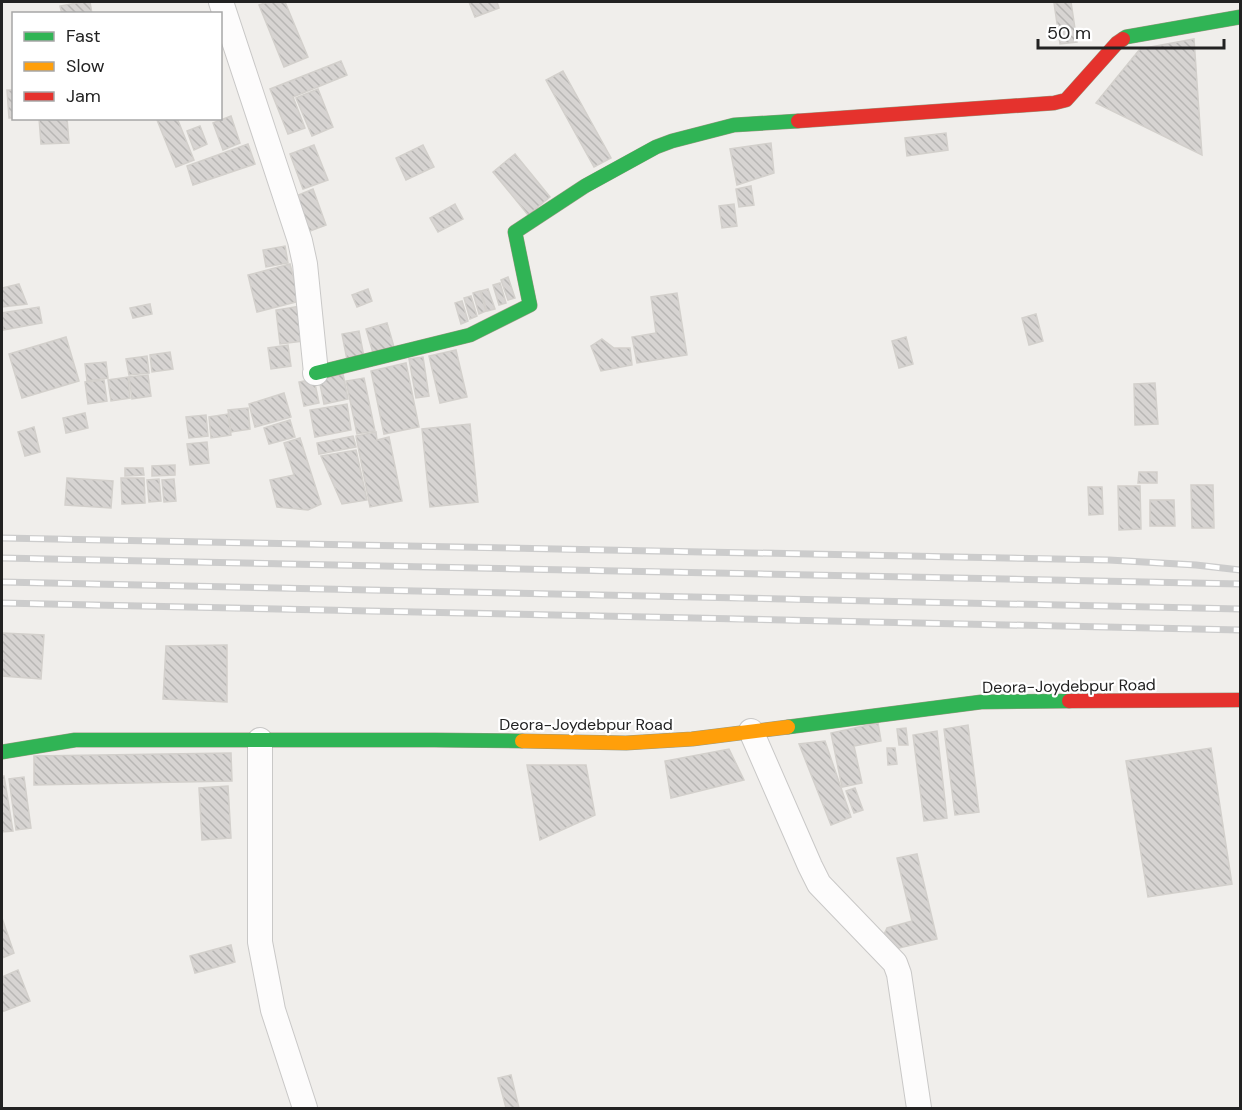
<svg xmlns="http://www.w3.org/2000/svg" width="1242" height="1110" viewBox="0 0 1242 1110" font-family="'DM Sans',sans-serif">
<defs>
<pattern id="building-back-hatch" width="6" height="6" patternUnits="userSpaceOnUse" patternTransform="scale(1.5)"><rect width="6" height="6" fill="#d7d4d2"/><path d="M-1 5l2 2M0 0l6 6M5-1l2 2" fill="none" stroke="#b8b6b4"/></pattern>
</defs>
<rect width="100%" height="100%" fill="#f0eeeb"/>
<!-- building -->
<g fill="url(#building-back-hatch)" stroke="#d3d0cc" stroke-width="1.5">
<polygon points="82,2 90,2 92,14 62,14 60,6"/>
<polygon points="268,2 285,2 308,57 284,67 259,5"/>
<polygon points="469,2 497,2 499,8 475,17"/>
<polygon points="1065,2 1071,2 1077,42 1060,44 1054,3"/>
<polygon points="1194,39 1202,155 1096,103 1140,49"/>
<polygon points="341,61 347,75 293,97 305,128 288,134 270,89"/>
<polygon points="563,71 611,158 594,167 546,80"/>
<polygon points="318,89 333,127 312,136 296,98"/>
<polygon points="7,90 14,90 14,118 9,118"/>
<polygon points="231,116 240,143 223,150 213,123"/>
<polygon points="39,118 67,118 69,143 41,144"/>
<polygon points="162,118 177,118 194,160 176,167 157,120"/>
<polygon points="200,126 207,144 194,150 187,131"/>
<polygon points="946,133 948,150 907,156 905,138"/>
<polygon points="771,143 774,173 737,185 730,149"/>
<polygon points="248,144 255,164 193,185 187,166"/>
<polygon points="314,145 328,180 303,189 290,154"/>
<polygon points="423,145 434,167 406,180 396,158"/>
<polygon points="515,154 550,197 528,215 493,172"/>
<polygon points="751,186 754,205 739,207 736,189"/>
<polygon points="313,189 326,225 302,234 289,199"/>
<polygon points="455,204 463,219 438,232 430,218"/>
<polygon points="734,204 737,226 722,228 719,206"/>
<polygon points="285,246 288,263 266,267 263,250"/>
<polygon points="290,264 300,301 257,312 248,275"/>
<polygon points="508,277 515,298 508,300 501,280"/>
<polygon points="500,283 506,303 499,305 493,285"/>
<polygon points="19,284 27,304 2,307 2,288"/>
<polygon points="368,289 372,301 357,307 352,295"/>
<polygon points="488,289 495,309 487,311 481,291"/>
<polygon points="480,291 486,311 479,314 473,293"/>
<polygon points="677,293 687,355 637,363 632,337 656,333 651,297"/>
<polygon points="471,296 477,316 470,319 464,298"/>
<polygon points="462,301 468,321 461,324 455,303"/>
<polygon points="150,304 152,314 133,318 130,308"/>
<polygon points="300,306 303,341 280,344 276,310"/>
<polygon points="39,307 42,323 3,330 2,313"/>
<polygon points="1036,314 1043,341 1029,345 1022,318"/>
<polygon points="387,323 394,347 373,353 366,329"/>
<polygon points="359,331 364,357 347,360 342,334"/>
<polygon points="66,337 79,381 22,398 9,354"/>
<polygon points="906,337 913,364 899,368 892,341"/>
<polygon points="602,339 614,348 630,348 632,365 601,371 591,346"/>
<polygon points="288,345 291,366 271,369 268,348"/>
<polygon points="456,350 467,397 440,403 429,356"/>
<polygon points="170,352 173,369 152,372 150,355"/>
<polygon points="147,356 149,373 129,375 126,359"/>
<polygon points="423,357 429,396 416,398 409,359"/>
<polygon points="106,362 108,378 87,381 85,364"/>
<polygon points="406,363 419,427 384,434 371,371"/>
<polygon points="343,374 348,399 324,404 319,379"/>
<polygon points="148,375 151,396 132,399 129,377"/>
<polygon points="128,377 130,398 111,401 108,380"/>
<polygon points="364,378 375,431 357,434 346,381"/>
<polygon points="314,379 319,403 304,406 299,382"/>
<polygon points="104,380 107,401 88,404 85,382"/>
<polygon points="1155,383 1158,424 1135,425 1134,384"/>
<polygon points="284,393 291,417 255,427 249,404"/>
<polygon points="347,404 351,430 315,437 310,410"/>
<polygon points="248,408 250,429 231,432 228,410"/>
<polygon points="85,413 88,428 66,433 63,418"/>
<polygon points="228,414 231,435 211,438 209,417"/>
<polygon points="206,415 208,436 189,438 186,417"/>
<polygon points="290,420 295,437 269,444 264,428"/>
<polygon points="470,424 478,502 430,507 422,429"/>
<polygon points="34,427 40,452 25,456 18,432"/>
<polygon points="376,432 377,440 389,437 402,501 370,507 356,436"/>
<polygon points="353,436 356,447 319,454 317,443"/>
<polygon points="300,438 321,504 308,510 277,507 270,480 294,475 284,443"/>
<polygon points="207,442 209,463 190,465 187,444"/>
<polygon points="356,450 367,500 342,504 321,456"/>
<polygon points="175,465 175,475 152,476 152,466"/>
<polygon points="125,468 143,468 144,475 125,476"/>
<polygon points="1139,472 1157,472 1157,483 1138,483"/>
<polygon points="67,478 113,481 111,508 65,505"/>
<polygon points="121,478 144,478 145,503 122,504"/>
<polygon points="159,479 161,501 149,502 147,480"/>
<polygon points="174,479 176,501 164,502 162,480"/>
<polygon points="1191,485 1213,485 1214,528 1192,528"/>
<polygon points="1118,486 1140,486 1141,529 1119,530"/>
<polygon points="1088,487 1102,487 1103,514 1089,515"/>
<polygon points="1150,500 1174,500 1175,526 1150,526"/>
<polygon points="2,633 44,635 41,679 2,676"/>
<polygon points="227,645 227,702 163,699 166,646"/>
<polygon points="878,723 881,741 854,746 862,783 842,787 831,733"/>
<polygon points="968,725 979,812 955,815 944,729"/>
<polygon points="906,728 908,745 899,745 897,729"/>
<polygon points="937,731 947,818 924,821 913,735"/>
<polygon points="825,741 851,817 831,825 799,744"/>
<polygon points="887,748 895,748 897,764 888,765"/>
<polygon points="1211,748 1232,884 1148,897 1126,761"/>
<polygon points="729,749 744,780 671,798 665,761"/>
<polygon points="231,753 232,781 34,785 34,756"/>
<polygon points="527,765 586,765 595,815 540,840"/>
<polygon points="2,776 4,776 13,831 2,832"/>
<polygon points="24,777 31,828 16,830 9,779"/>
<polygon points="228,786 231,838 202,840 199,788"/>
<polygon points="855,788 863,810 854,813 846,791"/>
<polygon points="917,854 937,939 891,950 882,939 887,928 912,921 897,858"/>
<polygon points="2,918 14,953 2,958"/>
<polygon points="231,945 235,962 195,973 190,956"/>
<polygon points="18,970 30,1001 2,1012 2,977"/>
<polygon points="511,1075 519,1108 506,1108 498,1078"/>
</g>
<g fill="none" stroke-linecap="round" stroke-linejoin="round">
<defs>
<g id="street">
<polyline points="221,2 300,241 305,264 316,373 315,373"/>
<polyline points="751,731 810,866 819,884 895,963 899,974 919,1108"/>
<polyline points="260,740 260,942 273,1010 305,1108"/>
</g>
<g id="fast">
<polyline points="1123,39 1126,37 1240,17"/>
<polyline points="316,373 470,335 530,305 515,232 585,186 656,147 672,141 734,125 798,121"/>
<polyline points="788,727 981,702 1069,701"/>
<polyline points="2,752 75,740 434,740 522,741"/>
</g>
<polyline id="slow" points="522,741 626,743 692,739 788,727"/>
<g id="jam">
<polyline points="798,121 1054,103 1066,100 1117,43 1123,39"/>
<polyline points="1069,701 1240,700"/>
</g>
</defs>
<!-- street casing -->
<use href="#street" stroke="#c9c8c7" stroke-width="26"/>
<!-- fast casing -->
<use href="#fast" stroke="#999a82" stroke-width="15"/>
<!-- slow casing -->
<use href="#slow" stroke="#999a82" stroke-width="15"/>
<!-- jam casing -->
<use href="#jam" stroke="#999a82" stroke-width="15"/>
<!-- street -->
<use href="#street" stroke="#fdfcfc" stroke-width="24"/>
<!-- fast -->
<use href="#fast" stroke="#30b455" stroke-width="14"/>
<!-- slow -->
<use href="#slow" stroke="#ff9f0a" stroke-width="14"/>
<!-- jam -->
<use href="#jam" stroke="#e5322d" stroke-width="14"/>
<defs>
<g id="rail">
<polyline points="2,538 1109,560 1196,565 1240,570"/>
<polyline points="2,558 1240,584"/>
<polyline points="2,582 1240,609"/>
<polyline points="2,603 1240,630"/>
</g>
</defs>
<!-- rail casing -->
<use href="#rail" stroke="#ccc" stroke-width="7"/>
<!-- rail -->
<use href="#rail" stroke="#fff" stroke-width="4.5" stroke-dasharray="14" stroke-linecap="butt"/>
</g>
<g text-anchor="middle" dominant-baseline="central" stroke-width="4.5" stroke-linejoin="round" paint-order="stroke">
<!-- street labels -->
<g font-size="16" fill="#222" stroke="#fff">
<text transform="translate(1069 686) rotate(-1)">Deora-Joydebpur Road</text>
<text x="586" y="724">Deora-Joydebpur Road</text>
</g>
</g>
<!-- border -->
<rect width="1242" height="1110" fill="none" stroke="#222222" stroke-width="6"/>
<!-- legend -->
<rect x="12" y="12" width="210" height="108" fill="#ffffff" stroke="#a7a7a7" stroke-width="1.5"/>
<rect x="24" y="32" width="30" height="9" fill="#30b455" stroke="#a7a7a7" stroke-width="1.5"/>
<text x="66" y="42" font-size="18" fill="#222222">Fast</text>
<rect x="24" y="62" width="30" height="9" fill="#ff9f0a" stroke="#a7a7a7" stroke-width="1.5"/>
<text x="66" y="72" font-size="18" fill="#222222">Slow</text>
<rect x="24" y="92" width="30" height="9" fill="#e5322d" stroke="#a7a7a7" stroke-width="1.5"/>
<text x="66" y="102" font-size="18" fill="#222222">Jam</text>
<!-- scale -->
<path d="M1038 39v9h186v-9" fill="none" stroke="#222222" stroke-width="3"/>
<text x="1047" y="39" font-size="18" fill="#222222" stroke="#ffffff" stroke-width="4.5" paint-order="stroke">50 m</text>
</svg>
